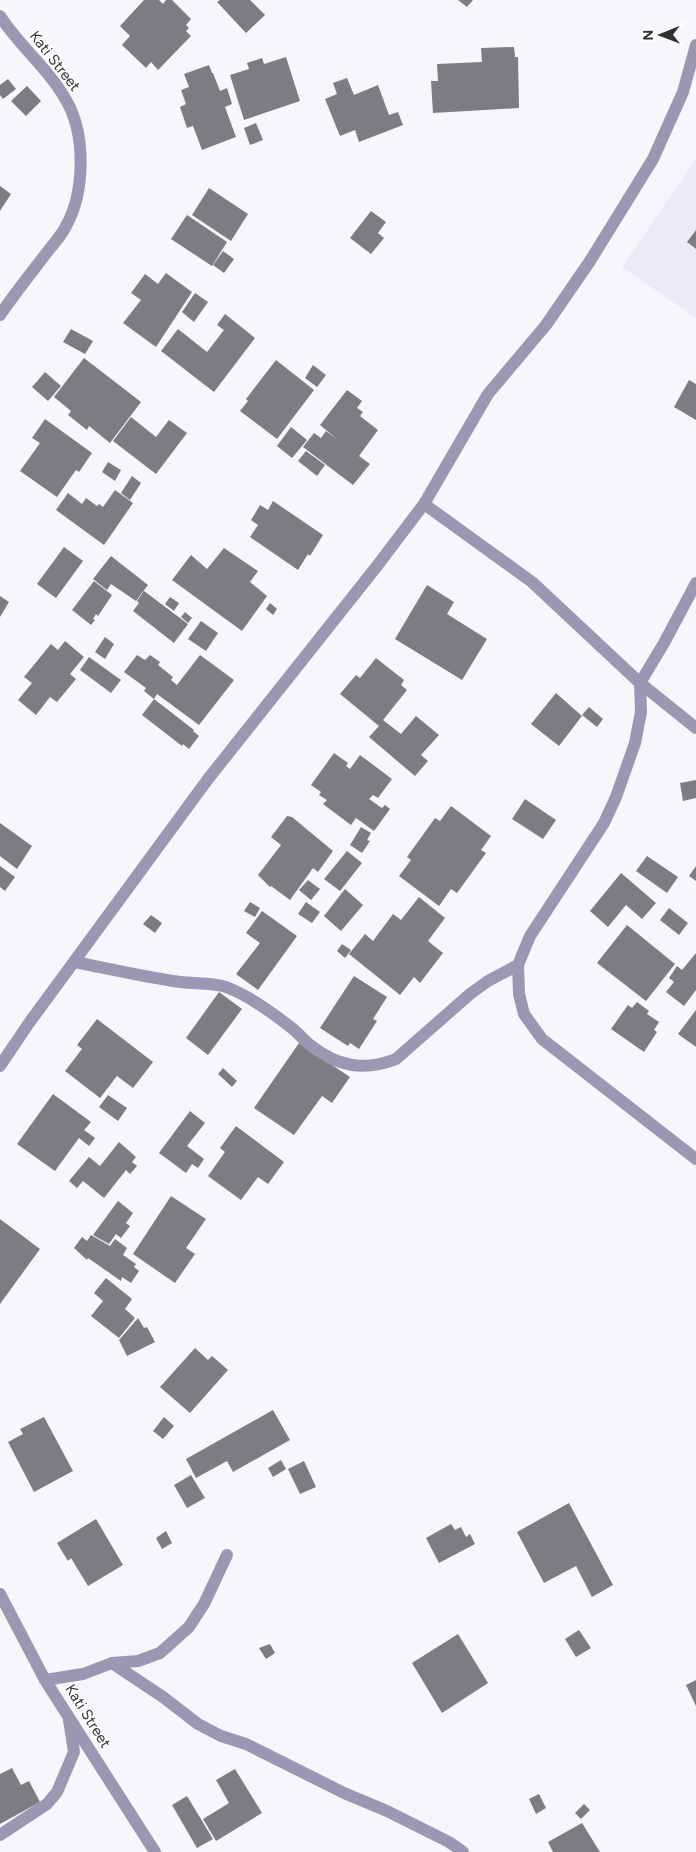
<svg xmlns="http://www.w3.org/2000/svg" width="696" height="1852" viewBox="0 0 696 1852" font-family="Figtree,sans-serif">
<rect width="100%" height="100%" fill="#f7f6fc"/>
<!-- built -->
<polygon fill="#edeaf8" points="696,159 696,318 622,267"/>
<!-- building -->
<g fill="#7d7c82">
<polygon points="144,0 159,0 163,4 166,0 172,0 191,19 186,25 189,28 186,31 191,36 158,70 151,62 146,68 122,45 130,36 120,26"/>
<polygon points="220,0 250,0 265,15 246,33 217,2"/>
<polygon points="458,0 473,0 467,7"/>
<polygon points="514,47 515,57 518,57 519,108 433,113 431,81 438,81 437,64 482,62 481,48"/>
<polygon points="286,57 300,101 244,120 230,75 249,69 247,63 262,58 264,64"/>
<polygon points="209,65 212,73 213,73 220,91 227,88 232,104 225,107 236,137 202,150 193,126 187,128 180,107 186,104 181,90 189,87 184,74"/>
<polygon points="347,78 354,95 378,85 389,115 398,112 403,125 359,142 355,130 340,136 325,99 337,94 333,83"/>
<polygon points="8,79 16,89 3,99 0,95 0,85"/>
<polygon points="27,86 41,101 26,116 11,101"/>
<polygon points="256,123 263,140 250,145 244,128"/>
<polygon points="0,186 11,194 0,211"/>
<polygon points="209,188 248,214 231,241 192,215"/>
<polygon points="371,211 386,222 378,233 384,238 371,254 350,238"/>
<polygon points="187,215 227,242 212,266 171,239"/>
<polygon points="696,230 696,249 687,242"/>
<polygon points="223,251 234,259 224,273 213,265"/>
<polygon points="166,273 192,292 156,347 123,323 141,300 131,293 145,274 158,284"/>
<polygon points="195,293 208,302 194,322 182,312"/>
<polygon points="225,314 255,338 214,392 161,351 178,329 207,352 224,330 217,325"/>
<polygon points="71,329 93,341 85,354 63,342"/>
<polygon points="84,358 141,402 110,443 89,426 87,430 68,415 71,411 54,397"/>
<polygon points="276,360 314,390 277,439 240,411 248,401 246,399"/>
<polygon points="313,365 326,375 317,387 305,378"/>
<polygon points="45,372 61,386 48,401 32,387"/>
<polygon points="689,380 696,384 696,420 674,407"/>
<polygon points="347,390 362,401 357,408 363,412 360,416 378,430 359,456 370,464 353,485 303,447 314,433 321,438 326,431 339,441 320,425"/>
<polygon points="131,417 156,437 169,420 187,433 156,474 113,441"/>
<polygon points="45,419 92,453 79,472 76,470 57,497 20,471 40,443 32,438"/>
<polygon points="291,427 307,440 292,458 277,446"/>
<polygon points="306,451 325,465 317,476 298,461"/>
<polygon points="108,462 121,470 115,481 102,472"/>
<polygon points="132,476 141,483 130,500 121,493"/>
<polygon points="115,490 133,503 104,545 56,510 68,493 82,504 86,498 97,506 99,504 103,507"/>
<polygon points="273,501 323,535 310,556 308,554 298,570 250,537 258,525 251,520 260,505 268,510"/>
<polygon points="64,547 83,561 56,598 37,584"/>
<polygon points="224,548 258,571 250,582 267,596 242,631 172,580 191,555 207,569"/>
<polygon points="111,556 148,585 136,601 111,584 107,590 93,579"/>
<polygon points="94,581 112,595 98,616 96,614 93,619 95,620 91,625 72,610"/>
<polygon points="427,585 454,602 447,614 487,639 462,680 395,639"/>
<polygon points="144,591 188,624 174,643 133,611 139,603 137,601"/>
<polygon points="0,596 9,602 0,617"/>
<polygon points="170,597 179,603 174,611 165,604"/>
<polygon points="270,603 277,609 273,615 266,609"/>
<polygon points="185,612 192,618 188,623 181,617"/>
<polygon points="201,621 218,633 206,651 188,639"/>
<polygon points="105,637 114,644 105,659 95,652"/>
<polygon points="65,641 84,657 70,674 76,679 57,702 50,697 36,715 18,700 32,683 24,677 51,644 58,650"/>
<polygon points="137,655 145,660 150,655 160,662 158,665 173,677 171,680 177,685 200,655 234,680 199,725 157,694 154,699 144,691 146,688 124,672"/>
<polygon points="89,657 121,680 111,693 80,670"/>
<polygon points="376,658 404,680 401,685 407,690 383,720 401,734 416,716 439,735 421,755 428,761 415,776 369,737 379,726 340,694 356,675 360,678"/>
<polygon points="556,693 582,716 559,746 531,724"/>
<polygon points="154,699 194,730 193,731 199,736 189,749 183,744 182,746 142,715"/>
<polygon points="589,707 603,719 597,727 582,715"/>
<polygon points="334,753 348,763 346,766 350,769 360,755 392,779 378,798 373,795 369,799 382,808 385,805 390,809 374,831 356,818 351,825 323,804 327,800 319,795 321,792 311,785"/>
<polygon points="696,780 696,798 683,801 680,783"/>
<polygon points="525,799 556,820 543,839 512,819"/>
<polygon points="451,806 491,836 481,850 486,853 457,893 451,889 439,906 399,876 411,860 407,857 435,818 440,821"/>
<polygon points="287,816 292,817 333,851 318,872 313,868 290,900 271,886 270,887 258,875 281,845 271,837"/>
<polygon points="0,823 32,846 17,869 0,856"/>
<polygon points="361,827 371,833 367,840 370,841 362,853 350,845"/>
<polygon points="347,851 362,863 340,891 324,879"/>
<polygon points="647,856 678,877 667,893 636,871"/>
<polygon points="0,866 15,877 5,891 0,887"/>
<polygon points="696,866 696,881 689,876"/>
<polygon points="621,873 656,903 642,919 626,905 608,927 590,911"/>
<polygon points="308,880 320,889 311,900 299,890"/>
<polygon points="345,889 363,905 341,931 324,916"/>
<polygon points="419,897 445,918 428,941 443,953 420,983 414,977 400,995 349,954 365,934 373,941 393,914 401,920"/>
<polygon points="250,902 260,908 255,917 244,911"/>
<polygon points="306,902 320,912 312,923 298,914"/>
<polygon points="669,908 688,923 679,935 660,920"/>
<polygon points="262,911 297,936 258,990 236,974 260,943 246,933"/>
<polygon points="151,915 162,923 155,933 143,924"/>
<polygon points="627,925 675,964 646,1001 597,963"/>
<polygon points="342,944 351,950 345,958 337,951"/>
<polygon points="696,953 696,990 684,1006 666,992 674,982 669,978 677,966 682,970"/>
<polygon points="354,976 387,997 373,1019 377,1021 359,1049 350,1043 348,1046 320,1028"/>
<polygon points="219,992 242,1009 208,1055 186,1038"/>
<polygon points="637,1002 649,1011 647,1014 659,1022 654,1030 657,1032 644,1052 611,1029 628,1005 632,1008"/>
<polygon points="696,1010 696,1047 678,1034"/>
<polygon points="97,1019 153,1062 133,1088 117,1076 100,1098 65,1071 82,1049 77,1045"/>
<polygon points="299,1043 350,1077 332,1103 322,1096 294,1135 254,1108"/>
<polygon points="223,1068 237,1081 232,1087 218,1074"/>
<polygon points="53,1094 91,1122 84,1130 95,1138 89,1146 79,1138 55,1171 17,1144"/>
<polygon points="108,1095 127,1108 118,1121 99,1107"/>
<polygon points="190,1111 205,1123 187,1146 204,1159 198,1168 192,1164 186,1173 159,1153"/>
<polygon points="236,1126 284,1162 268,1184 258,1177 241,1200 208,1176 225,1152 220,1148"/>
<polygon points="119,1142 136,1157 132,1162 137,1166 130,1174 126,1170 104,1198 83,1181 77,1188 69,1181 89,1157 100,1166"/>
<polygon points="171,1196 206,1219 186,1248 195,1254 175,1283 133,1254"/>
<polygon points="118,1201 133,1213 126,1223 130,1226 121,1238 116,1234 109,1244 93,1235"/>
<polygon points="0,1219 40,1249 0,1304"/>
<polygon points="91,1235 110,1246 115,1239 127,1248 123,1255 136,1264 134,1267 139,1271 131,1283 122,1277 121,1281 88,1258 87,1260 74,1248 82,1237 87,1241"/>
<polygon points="106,1278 132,1299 125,1309 135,1318 119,1338 91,1316 103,1301 94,1293"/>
<polygon points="138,1318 144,1328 147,1327 155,1342 127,1356 119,1340"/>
<polygon points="195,1348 208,1360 212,1356 228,1370 190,1413 160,1387"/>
<polygon points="273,1410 290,1440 233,1472 227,1461 196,1478 186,1459"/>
<polygon points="44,1417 73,1471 34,1492 8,1442 23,1434 20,1429"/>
<polygon points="164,1417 174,1426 163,1439 153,1431"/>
<polygon points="281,1460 286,1469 273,1477 268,1468"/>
<polygon points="304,1461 316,1487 300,1494 288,1469"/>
<polygon points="191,1475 205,1498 187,1508 174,1485"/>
<polygon points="569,1503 613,1585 592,1597 576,1566 544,1583 517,1532"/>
<polygon points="96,1519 123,1565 88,1586 71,1558 68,1561 57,1543"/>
<polygon points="451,1524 455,1530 461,1527 466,1537 470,1534 475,1544 439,1563 426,1538"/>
<polygon points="166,1531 172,1543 162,1549 156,1538"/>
<polygon points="579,1630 591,1648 576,1657 565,1639"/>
<polygon points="458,1634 488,1683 442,1713 412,1663"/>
<polygon points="270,1644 275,1653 266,1659 259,1648"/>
<polygon points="696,1680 696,1706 686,1685"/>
<polygon points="12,1768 21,1785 29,1781 40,1802 0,1824 0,1774"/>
<polygon points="235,1769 262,1813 216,1841 203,1819 229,1803 216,1780"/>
<polygon points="539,1794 546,1808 536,1814 529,1799"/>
<polygon points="187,1796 213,1839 197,1848 172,1805"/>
<polygon points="584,1804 590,1810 581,1819 575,1813"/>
<polygon points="582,1823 600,1852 553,1852 548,1842"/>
</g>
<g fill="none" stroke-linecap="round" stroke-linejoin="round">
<!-- lane -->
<polyline stroke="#9c96b3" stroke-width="12" points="640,683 664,643 696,583"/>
<!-- street -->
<g stroke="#9c96b3" stroke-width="12">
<path d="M0 16C19 46 49 69 66 100 86 134 85 192 66 226 62 235 54 243 48 251 32 272 15 293 0 315"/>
<polyline points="424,504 532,582 640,683 696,728"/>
<polyline points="640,683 641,712 635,743 616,797 604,823 530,936 518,965 519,994 524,1014 542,1039 696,1159"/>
<path d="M75 962C110 969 145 977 180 982 194 984 213 982 226 987 250 996 273 1013 293 1029 299 1034 304 1040 310 1045 337 1066 363 1072 396 1059L470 994 488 981 518 965"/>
<polyline points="0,1066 29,1023 208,779 377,566 424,504 488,394 546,325 590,261 653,159 683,92 696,45"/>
<polyline points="0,1594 45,1680 155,1852"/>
<polyline points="112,1663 163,1697 198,1724 221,1736 246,1744 344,1793 387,1811 449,1842 463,1852"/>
<polyline points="45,1680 83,1674 112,1663 138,1661 160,1653 189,1627 204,1604 227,1555"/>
<polyline points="0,1835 47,1804 57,1792 74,1752 69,1720"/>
</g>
</g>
<g text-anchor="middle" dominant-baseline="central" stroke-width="4" stroke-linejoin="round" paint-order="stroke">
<!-- street labels -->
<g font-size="15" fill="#313033" stroke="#fff">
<text transform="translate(55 61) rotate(52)">Kati Street</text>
<text transform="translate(88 1716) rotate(58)">Kati Street</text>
</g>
</g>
<!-- north arrow -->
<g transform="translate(661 35) rotate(269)" stroke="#ffffff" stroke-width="4" paint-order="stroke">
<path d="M0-4L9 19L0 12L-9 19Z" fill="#313033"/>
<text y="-8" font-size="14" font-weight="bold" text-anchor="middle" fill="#313033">N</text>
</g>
</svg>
